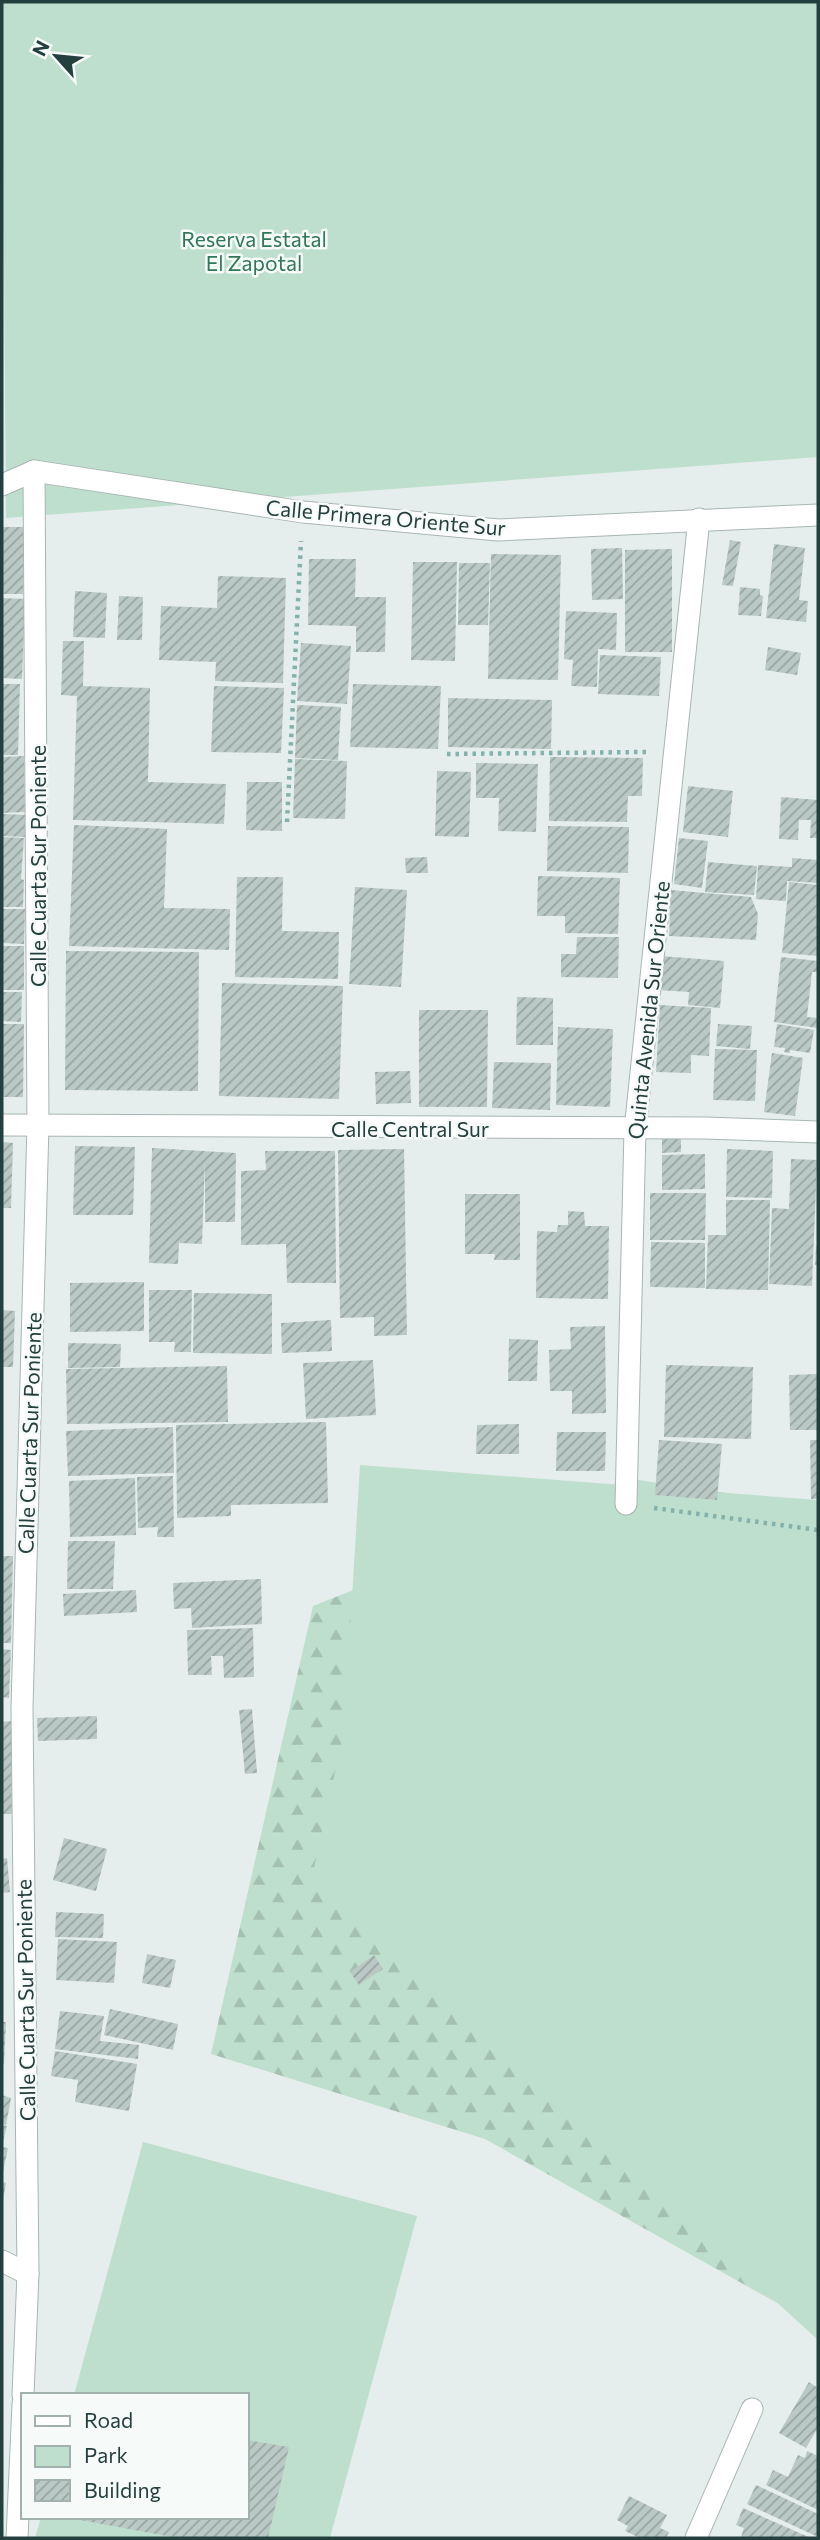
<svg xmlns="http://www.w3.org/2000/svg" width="820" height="2540" viewBox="0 0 820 2540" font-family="Commissioner,sans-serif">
<defs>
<pattern id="forest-firs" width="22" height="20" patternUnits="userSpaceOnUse" patternTransform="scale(1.75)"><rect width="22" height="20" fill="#bedfcd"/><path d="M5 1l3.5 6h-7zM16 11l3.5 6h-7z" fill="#a3c0b1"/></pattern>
<pattern id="building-hatch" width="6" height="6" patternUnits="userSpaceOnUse" patternTransform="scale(1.75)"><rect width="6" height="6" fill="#bac9c5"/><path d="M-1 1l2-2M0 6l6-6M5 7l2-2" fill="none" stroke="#97a5a1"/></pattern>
</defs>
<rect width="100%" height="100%" fill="#e5eeec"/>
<!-- forest -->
<polygon fill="url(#forest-firs)" points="632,1479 818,1507 818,2326 485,2139 211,2054 313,1606"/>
<!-- park -->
<g fill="#bedfcd">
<polygon points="2,2 818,2 818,457 6,518"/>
<polygon points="360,1465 818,1500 818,2340 312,1877 344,1731"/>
<polygon points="143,2142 417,2216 330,2538 35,2538 41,2517 247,2517 247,2395 74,2395"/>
</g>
<!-- building -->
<g fill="url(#building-hatch)">
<rect x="2" y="527" width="21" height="67"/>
<polygon points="730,540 741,542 733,586 722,585"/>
<polygon points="774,544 805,548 799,600 808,601 806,622 766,618"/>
<polygon points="622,548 623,599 592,600 591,549"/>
<polygon points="672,549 672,652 625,652 625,550"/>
<polygon points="491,554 561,555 558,680 488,679"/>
<polygon points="309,559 356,559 355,597 386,597 385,652 356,652 356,626 308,625"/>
<polygon points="413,562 457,562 455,661 411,660"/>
<polygon points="459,563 490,563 488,625 458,625"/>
<polygon points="218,576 286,578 283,683 215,681 216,662 159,660 161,606 217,608"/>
<polygon points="740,587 760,589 760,595 763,596 761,616 738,615"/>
<polygon points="75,591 107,593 105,638 73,637"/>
<polygon points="119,596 143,597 142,640 117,640"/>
<polygon points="2,598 25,599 22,679 2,678"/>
<polygon points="566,611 617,613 616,650 598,649 597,687 571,686 573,660 564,659"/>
<polygon points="63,641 84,641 83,686 150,688 148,782 226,784 224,824 73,820 77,696 61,695"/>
<polygon points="301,643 351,646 347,704 297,701"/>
<polygon points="768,647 801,653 797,675 765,670"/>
<polygon points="600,655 661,657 659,696 598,694"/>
<polygon points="2,684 20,684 18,755 2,755"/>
<polygon points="353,684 441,686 438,749 350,747"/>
<polygon points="214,686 284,688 281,753 211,752"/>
<polygon points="448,698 552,700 551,749 448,747"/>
<polygon points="297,705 341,707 338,760 295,758"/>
<polygon points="24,756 25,812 2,813 2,757"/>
<polygon points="550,757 643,758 642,796 628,796 627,822 549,821"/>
<polygon points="295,759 347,761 345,819 293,818"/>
<polygon points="476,763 538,764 536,832 498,831 499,798 476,798"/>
<polygon points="437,771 471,772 469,837 435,836"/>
<polygon points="247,782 282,782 282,831 246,830"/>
<polygon points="688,786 733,791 728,837 683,832"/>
<polygon points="781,797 818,800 818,838 810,838 811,820 799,820 798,840 779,839"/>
<polygon points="2,814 26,815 25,837 2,836"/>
<polygon points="74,825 167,829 164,908 230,909 229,950 69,946"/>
<polygon points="548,826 629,827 628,873 547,871"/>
<polygon points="2,837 24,838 21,879 24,880 23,907 2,907"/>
<polygon points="679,838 708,841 702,888 674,884"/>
<polygon points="427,857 428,873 406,873 405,858"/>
<polygon points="792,858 818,860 818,883 787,881 786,901 756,899 758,865 792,867"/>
<polygon points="708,862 757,866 754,895 705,892"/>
<polygon points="538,876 620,878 618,934 565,933 565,916 537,916"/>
<polygon points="237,877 283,877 282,931 339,932 338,979 235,977"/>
<polygon points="789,882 818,885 818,956 782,953"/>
<polygon points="355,887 407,890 401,987 349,984"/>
<polygon points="671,890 751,897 758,914 756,940 669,936"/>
<polygon points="2,909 25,909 24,944 2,943"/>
<polygon points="577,937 619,937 618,978 561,977 561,954 576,954"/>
<rect x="2" y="946" width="22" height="44"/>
<polygon points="66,951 199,952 198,1091 65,1090"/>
<polygon points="661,956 724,961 720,1008 688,1005 689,992 658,990"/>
<polygon points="781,957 818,961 818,972 812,972 807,1017 818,1018 818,1028 774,1022"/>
<polygon points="222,983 343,986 339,1099 219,1096"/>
<polygon points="2,992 22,992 21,1022 2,1021"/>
<polygon points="517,997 553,998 553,1045 516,1045"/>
<polygon points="660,1005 711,1008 709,1056 691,1055 691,1073 656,1072"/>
<polygon points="419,1010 488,1010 487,1107 419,1107"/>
<polygon points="2,1024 24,1024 23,1097 2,1097"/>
<polygon points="718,1024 752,1026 750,1049 716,1046"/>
<polygon points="777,1024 814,1030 810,1053 790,1050 790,1053 784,1052 785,1048 774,1047"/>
<polygon points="558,1027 613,1029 610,1107 556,1105"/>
<polygon points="715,1049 757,1050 755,1101 713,1100"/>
<polygon points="772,1053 803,1058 795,1116 764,1112"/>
<polygon points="494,1062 551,1063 550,1110 492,1108"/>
<polygon points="410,1071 411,1103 376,1104 375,1072"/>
<polygon points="662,1137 681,1137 681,1152 662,1153"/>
<polygon points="2,1142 13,1143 11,1208 2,1208"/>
<polygon points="75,1146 135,1147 133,1215 73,1215"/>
<polygon points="152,1148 236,1153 235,1222 205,1222 205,1161 202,1244 179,1243 178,1264 149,1263"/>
<polygon points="404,1149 407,1335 374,1336 374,1317 340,1318 338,1150"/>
<polygon points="727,1149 773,1151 772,1198 726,1197"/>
<polygon points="265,1151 335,1151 336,1283 287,1283 286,1244 241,1245 241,1171 266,1170"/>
<polygon points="705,1154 705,1189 662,1190 662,1155"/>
<polygon points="791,1159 817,1160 812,1286 769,1284 772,1208 789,1209"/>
<polygon points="650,1193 706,1193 705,1240 650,1240"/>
<polygon points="465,1194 520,1194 520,1260 494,1260 495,1254 465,1254"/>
<polygon points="726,1200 770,1200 768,1290 706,1289 708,1235 726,1235"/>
<polygon points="568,1211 584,1212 585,1226 609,1226 608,1299 536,1298 537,1231 557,1232 558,1225 568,1225"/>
<polygon points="651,1242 705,1243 705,1288 650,1287"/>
<polygon points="816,1246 818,1246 818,1265 815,1265"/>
<polygon points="144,1282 144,1331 70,1332 70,1283"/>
<polygon points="149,1290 192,1290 191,1352 174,1352 175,1342 149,1342"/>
<polygon points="194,1293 272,1294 272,1354 193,1353"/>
<polygon points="2,1310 15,1311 13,1367 2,1367"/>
<polygon points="331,1320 332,1351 282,1353 281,1323"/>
<polygon points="605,1326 606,1413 572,1414 572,1391 550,1391 549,1350 571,1349 570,1327"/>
<polygon points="509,1339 538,1340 537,1381 508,1381"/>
<polygon points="68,1343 121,1344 120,1367 68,1368"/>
<polygon points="373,1360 376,1415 306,1419 303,1363"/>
<polygon points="666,1365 753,1367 751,1439 664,1437"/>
<polygon points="227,1366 228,1422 67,1424 66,1369"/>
<polygon points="818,1374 818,1430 790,1430 789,1375"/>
<polygon points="326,1422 328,1503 231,1505 231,1516 177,1518 176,1425"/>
<polygon points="519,1424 519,1454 476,1454 477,1425"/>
<polygon points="173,1427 174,1473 68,1476 66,1431"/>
<polygon points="557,1432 606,1432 605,1471 556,1471"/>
<polygon points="659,1440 722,1444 717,1500 655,1495"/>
<polygon points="810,1440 818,1440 818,1499 811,1499"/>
<polygon points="173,1476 174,1537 157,1537 158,1527 138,1528 137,1477"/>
<polygon points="135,1478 136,1535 70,1537 69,1481"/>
<polygon points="68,1541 115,1541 113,1589 67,1589"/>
<polygon points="2,1556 13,1556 11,1643 2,1643"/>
<polygon points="261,1579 262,1624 192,1628 191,1608 174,1609 173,1583"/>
<polygon points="136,1590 137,1612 64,1616 63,1594"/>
<polygon points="253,1628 254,1677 224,1678 223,1656 211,1656 212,1675 188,1675 187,1630"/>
<polygon points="2,1649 11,1650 9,1698 2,1697"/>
<polygon points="252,1709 257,1773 245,1774 239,1710"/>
<polygon points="97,1716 97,1739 38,1741 37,1718"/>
<polygon points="11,1721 12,1814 2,1814 2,1722"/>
<polygon points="64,1838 107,1849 96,1891 53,1880"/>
<polygon points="7,1858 10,1892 2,1893 2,1859"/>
<polygon points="56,1912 104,1914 103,1938 55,1937"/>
<polygon points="58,1939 117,1942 114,1983 56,1980"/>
<polygon points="147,1954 176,1960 170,1988 142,1983"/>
<polygon points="374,1955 383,1969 359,1985 350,1972"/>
<polygon points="110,2009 178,2024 173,2050 104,2035"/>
<polygon points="60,2011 104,2016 100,2041 139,2045 138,2059 55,2049"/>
<polygon points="2,2022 6,2022 4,2064 2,2064"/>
<polygon points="55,2051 137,2064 129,2111 75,2102 78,2080 51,2076"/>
<polygon points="2,2095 11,2098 6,2125 2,2124"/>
<polygon points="2,2125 7,2126 3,2142 2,2142"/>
<polygon points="2,2147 8,2148 3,2172 2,2171"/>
<polygon points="2,2182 6,2183 3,2200 2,2200"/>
<polygon points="809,2382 818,2388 818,2432 816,2431 806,2448 779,2433"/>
<polygon points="247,2440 289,2447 268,2538 178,2538 75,2519 247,2517"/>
<polygon points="807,2451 818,2456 818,2510 766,2485 773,2470 788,2477 798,2455 805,2458"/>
<polygon points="756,2485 818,2514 818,2537 747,2504"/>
<polygon points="629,2496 667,2515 660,2528 669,2532 666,2538 640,2538 625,2531 628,2526 617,2520"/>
<polygon points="743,2508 811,2538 741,2537 744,2528 736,2525"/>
</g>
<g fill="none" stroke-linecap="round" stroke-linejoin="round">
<defs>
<g id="minor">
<polyline points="2,485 34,471 303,512 498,530 818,515"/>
<polyline points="2,1125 705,1128 818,1132"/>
<polyline points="626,1504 635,1130 699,519"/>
<polyline points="2,2261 28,2274"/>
<polyline points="23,2395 28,2274 22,1708 38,1125 34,471"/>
<polyline points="17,2538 23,2404"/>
<polyline points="696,2538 752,2409"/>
</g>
</defs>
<!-- minor casing -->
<use href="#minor" stroke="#a7b6b4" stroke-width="23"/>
<!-- path -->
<g stroke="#85b1ac" stroke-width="4.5" stroke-dasharray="3.5 5" stroke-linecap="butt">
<polyline points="447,754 646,752"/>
<polyline points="287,822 301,541"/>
<polyline points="654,1508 818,1530"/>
</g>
<!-- minor -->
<use href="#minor" stroke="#fff" stroke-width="21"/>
</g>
<g text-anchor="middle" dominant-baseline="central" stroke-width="5" stroke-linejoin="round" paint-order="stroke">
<!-- park labels -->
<g font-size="21" fill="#2e7758" stroke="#f6faf9">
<text x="254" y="238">Reserva Estatal<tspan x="254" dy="24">El Zapotal</tspan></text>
</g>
<!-- street labels -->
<g font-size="21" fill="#24403e" stroke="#f6faf9">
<text transform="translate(386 517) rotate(5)">Calle Primera Oriente Sur</text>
<text transform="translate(37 866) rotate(-90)">Calle Cuarta Sur Poniente</text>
<text transform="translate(648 1010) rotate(-84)">Quinta Avenida Sur Oriente</text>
<text x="410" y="1128">Calle Central Sur</text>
<text transform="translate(29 1433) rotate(-88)">Calle Cuarta Sur Poniente</text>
<text transform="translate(25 2000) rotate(-91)">Calle Cuarta Sur Poniente</text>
</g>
</g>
<!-- border -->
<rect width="820" height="2540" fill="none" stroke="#24403e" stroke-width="7"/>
<!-- legend -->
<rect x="21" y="2393" width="228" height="126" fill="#f6faf9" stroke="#a2b0ae" stroke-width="2"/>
<rect x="35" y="2416" width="35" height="10" fill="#ffffff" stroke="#a2b0ae" stroke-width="2"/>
<text x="84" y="2428" font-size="21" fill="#24403e">Road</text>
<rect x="35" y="2446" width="35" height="21" fill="#bedfcd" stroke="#a2b0ae" stroke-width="2"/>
<text x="84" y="2463" font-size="21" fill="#24403e">Park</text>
<rect x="35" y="2480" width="35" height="21" fill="url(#building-hatch)" stroke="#a2b0ae" stroke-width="2"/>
<text x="84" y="2498" font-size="21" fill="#24403e">Building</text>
<!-- north arrow -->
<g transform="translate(56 56) rotate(297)" stroke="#f6faf9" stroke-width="5" paint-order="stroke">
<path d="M0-5L12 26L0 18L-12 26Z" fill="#24403e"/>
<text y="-10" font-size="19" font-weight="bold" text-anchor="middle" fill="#24403e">N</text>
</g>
</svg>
